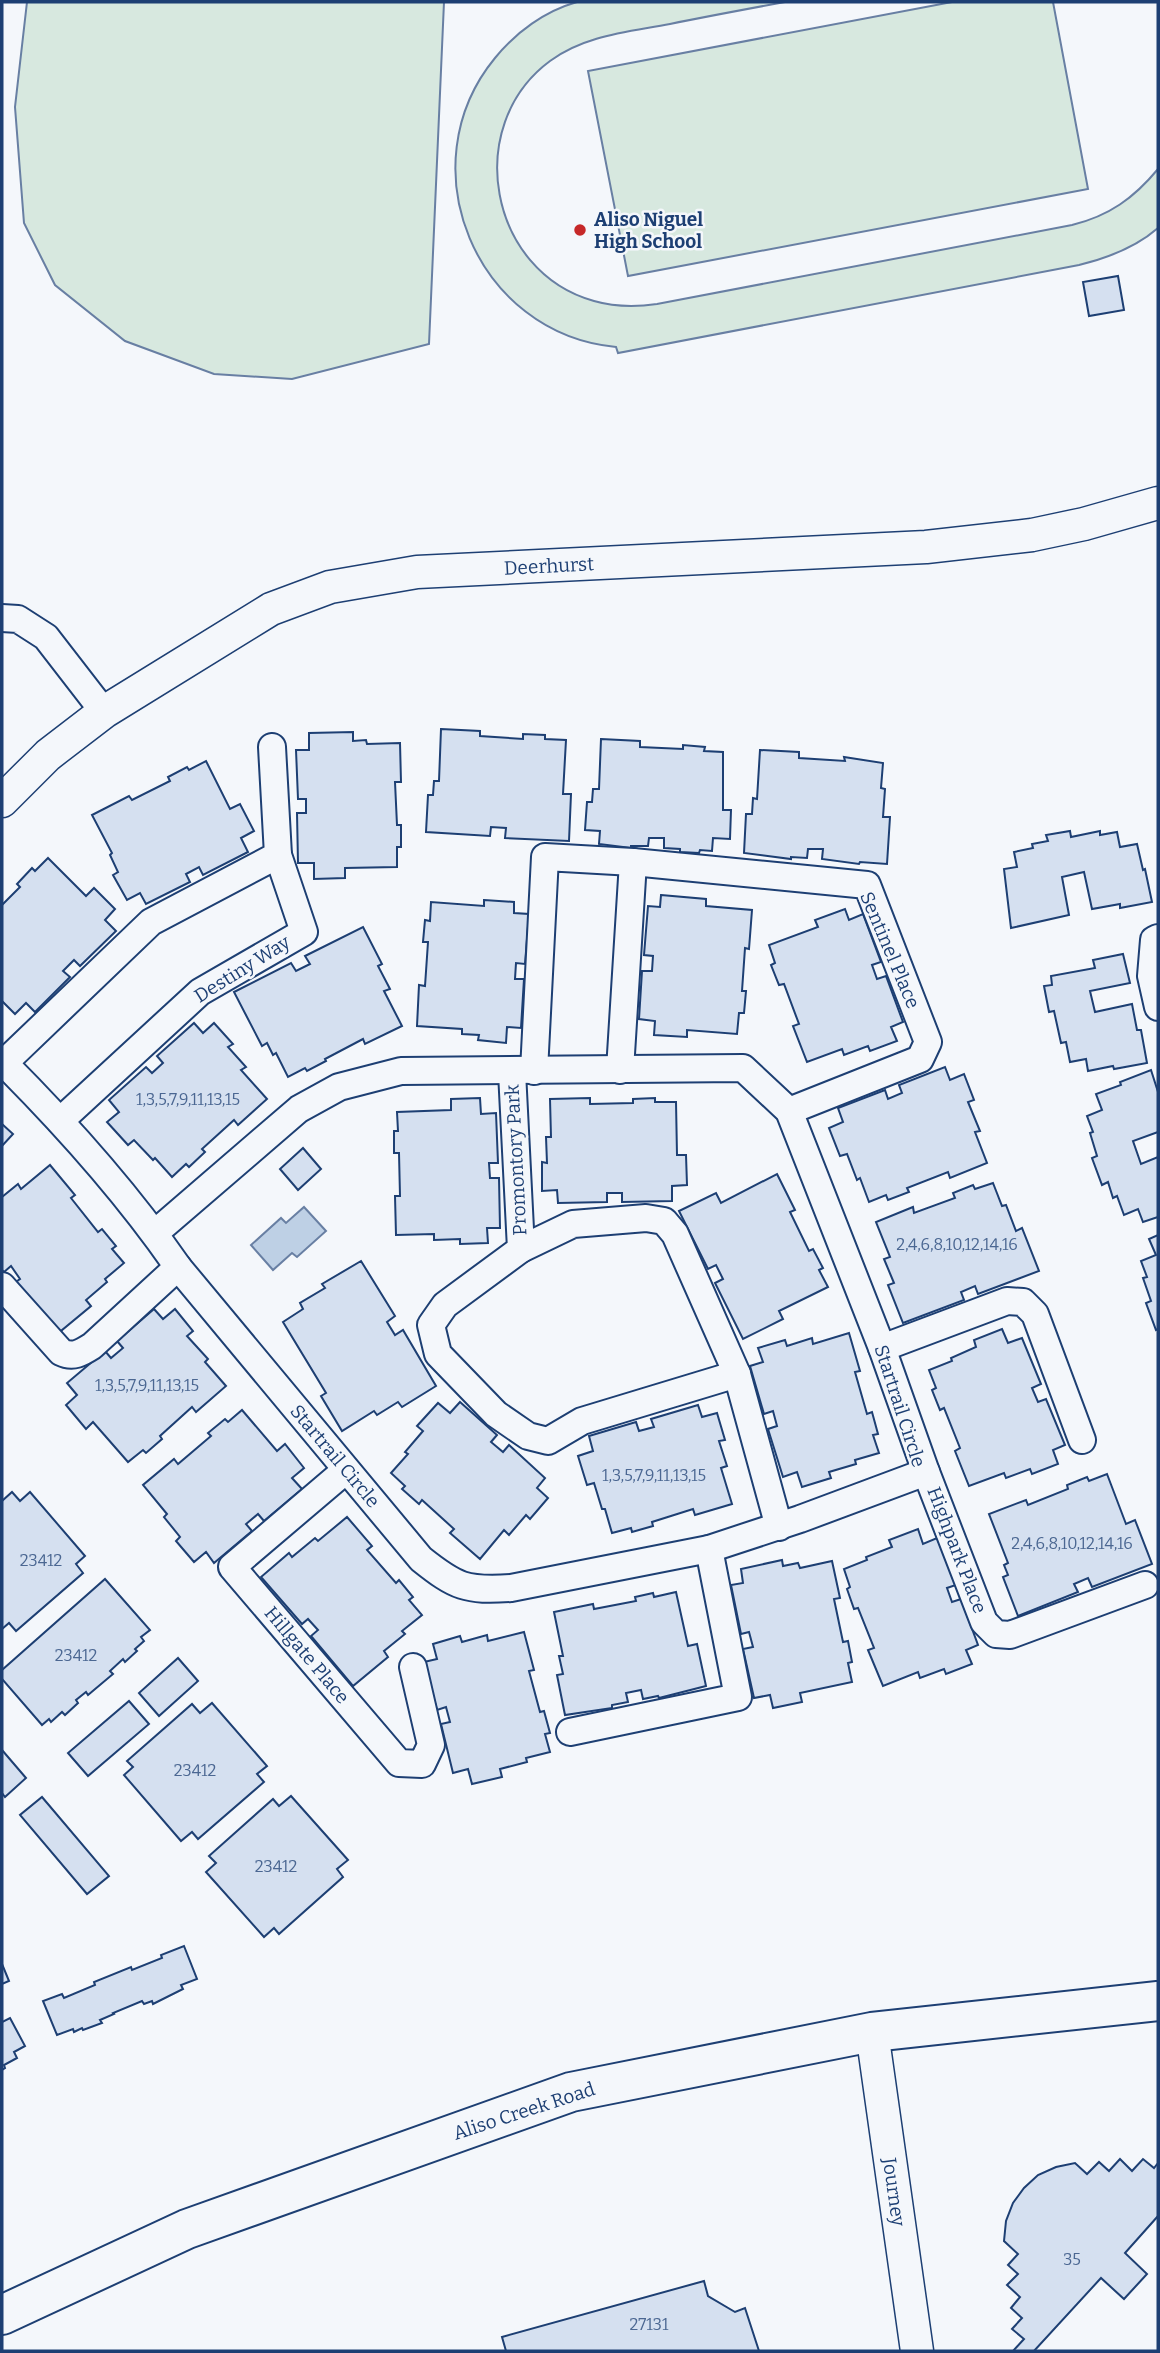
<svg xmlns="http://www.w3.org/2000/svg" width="1160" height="2353" viewBox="0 0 1160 2353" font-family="Bitter,serif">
<rect width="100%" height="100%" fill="#f4f7fb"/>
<!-- green -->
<g fill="#d7e8df" stroke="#687fa3" stroke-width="2">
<polygon points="27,2 444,2 429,344 292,379 214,374 125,341 55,285 24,223 15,107"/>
<path d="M577 2H785C747 9 709 16 670 24 629 32 585 35 550 61 462 126 489 272 594 301 615 307 636 307 657 304L1072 225C1109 216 1134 198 1158 169V228C1135 248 1108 258 1079 265L618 353 616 347C476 334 406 166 495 58 516 32 545 11 577 2Z"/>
<polygon points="952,2 1053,2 1088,189 628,276 588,71"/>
</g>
<!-- water -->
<polygon fill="#bed0e5" stroke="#687fa3" stroke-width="2" points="304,1207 326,1231 297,1257 292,1253 273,1270 251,1245 281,1218 286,1223"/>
<!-- building -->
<g fill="#d5e0f0" stroke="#1d3f73" stroke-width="2">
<polygon points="1118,276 1124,310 1089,316 1083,282"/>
<polygon points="441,729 480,731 480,736 523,739 523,734 545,735 545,739 566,740 563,794 571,794 569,841 505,838 506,828 491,827 490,836 426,832 428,795 433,795 434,781 439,781"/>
<polygon points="353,732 353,741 366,740 367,744 400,743 401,782 395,782 397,825 401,825 401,847 397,847 397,867 345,868 345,878 314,879 314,863 298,863 297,813 306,813 306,799 298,799 296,750 309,750 309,733"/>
<polygon points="601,739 640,741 640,747 683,749 683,745 705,747 704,751 723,752 723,810 731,810 730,839 713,838 712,851 700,850 699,853 680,852 680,849 664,848 664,838 649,838 648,846 631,846 631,848 599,844 600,831 585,830 587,802 592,802 593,789 599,789"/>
<polygon points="760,750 799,752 799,758 845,761 844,757 883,763 881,788 885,789 883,817 890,817 887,864 860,862 859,864 822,859 823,849 808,849 807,858 791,857 791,859 744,853 746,814 752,814 753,798 757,799"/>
<polygon points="206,761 230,809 240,804 254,831 241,838 248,852 203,875 199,867 186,874 190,882 146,904 140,893 127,900 113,875 118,872 110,855 112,853 92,815 129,796 132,800 170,781 168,777 187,767 189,770"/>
<polygon points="1070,831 1071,837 1100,831 1100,835 1117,832 1120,847 1137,844 1143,870 1145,869 1152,902 1120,908 1120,904 1092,909 1084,872 1062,877 1069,915 1011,928 1004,869 1017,867 1014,852 1033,848 1032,844 1048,841 1046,835"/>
<polygon points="48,858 86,896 94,888 115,909 105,920 116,931 80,966 74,960 63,971 70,977 35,1012 26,1003 15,1014 2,1001 2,905 20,887 17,884 32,868 35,871"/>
<polygon points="661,895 706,899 706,906 752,910 749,949 745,948 742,991 746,991 744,1013 739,1013 737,1034 687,1030 687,1037 654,1035 655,1021 639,1019 642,971 652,971 653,956 644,955 648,906 660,907"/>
<polygon points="484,900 514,902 514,913 529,914 525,964 516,963 515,979 524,979 521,1028 507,1027 506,1043 478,1040 479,1035 462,1034 462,1029 417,1026 419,985 425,986 428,942 423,942 425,920 430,921 431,902 484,906"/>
<polygon points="845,909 849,920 863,914 881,962 872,965 877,979 886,976 903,1022 891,1027 897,1041 870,1051 868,1046 844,1055 842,1049 807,1062 793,1026 799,1024 784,984 779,985 771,965 775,963 769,945 818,927 815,920"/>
<polygon points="363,927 382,964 378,966 390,989 384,991 402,1026 365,1044 363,1039 325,1059 326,1061 307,1071 305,1068 288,1077 276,1053 273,1055 267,1043 262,1046 234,992 291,963 296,971 310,964 305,956"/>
<polygon points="1123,954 1130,983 1090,991 1095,1012 1132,1004 1137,1030 1141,1030 1147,1063 1114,1069 1113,1066 1088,1071 1086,1059 1070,1062 1066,1042 1061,1043 1054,1011 1049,1012 1044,986 1052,985 1051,976 1095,968 1093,960"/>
<polygon points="194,1023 203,1033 214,1023 233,1044 228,1047 246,1067 241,1070 267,1099 238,1125 234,1120 202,1149 205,1152 189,1167 186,1164 172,1177 155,1158 153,1160 134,1140 128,1145 107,1122 119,1112 109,1100 146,1067 152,1073 163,1063 157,1056"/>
<polygon points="945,1067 950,1080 964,1074 974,1100 968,1102 980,1131 975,1132 987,1163 950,1178 948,1172 907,1188 909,1192 888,1200 886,1195 869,1202 860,1178 857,1180 847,1154 840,1156 829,1128 843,1122 838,1108 885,1090 888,1099 902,1093 899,1085"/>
<polygon points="1151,1070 1158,1092 1158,1132 1133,1141 1141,1164 1158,1157 1158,1217 1143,1222 1138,1209 1124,1215 1117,1196 1113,1198 1108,1182 1102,1185 1092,1158 1097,1156 1090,1133 1093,1132 1087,1116 1102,1110 1096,1094 1121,1085 1120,1082"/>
<polygon points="480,1098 481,1114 496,1113 498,1163 489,1163 490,1178 499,1178 500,1228 487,1228 488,1243 460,1244 460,1239 434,1240 434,1234 396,1235 395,1196 400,1196 399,1153 394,1153 394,1131 398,1131 397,1112 451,1110 451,1099"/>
<polygon points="590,1098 590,1104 633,1103 633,1099 655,1098 655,1102 676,1102 677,1155 686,1155 687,1185 672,1186 672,1201 622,1202 622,1193 607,1193 607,1202 558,1203 557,1190 542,1191 542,1162 547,1163 546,1137 551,1137 550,1099"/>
<polygon points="2,1124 13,1134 2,1146"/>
<polygon points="303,1148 321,1169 298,1190 280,1169"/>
<polygon points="50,1165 75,1195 71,1198 98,1232 102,1229 116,1246 112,1249 124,1263 105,1279 107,1282 86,1300 91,1306 56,1335 13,1284 20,1279 11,1266 4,1272 2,1270 2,1197 18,1184 21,1189"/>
<polygon points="777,1174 795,1210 790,1212 809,1251 813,1249 823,1268 819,1270 828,1287 779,1311 783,1319 743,1339 715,1283 723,1279 716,1265 708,1269 679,1211 716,1193 721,1203"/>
<polygon points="993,1183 1002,1206 1006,1205 1016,1231 1022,1228 1039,1271 978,1294 975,1286 961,1292 964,1300 903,1323 888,1285 894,1283 884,1259 890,1257 876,1222 913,1207 914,1213 955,1198 953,1193 973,1185 975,1189"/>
<polygon points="1158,1235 1158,1329 1156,1330 1146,1303 1151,1301 1143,1278 1147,1277 1141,1261 1156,1255 1149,1239"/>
<polygon points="361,1261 395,1316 387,1322 395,1335 403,1330 436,1386 402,1407 398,1402 377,1415 374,1411 342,1431 321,1396 326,1393 283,1322 303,1309 300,1303 325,1288 322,1284"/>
<polygon points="154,1309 163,1319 175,1309 193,1331 187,1336 208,1359 205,1362 226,1386 196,1412 192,1407 160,1436 162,1439 146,1453 143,1450 128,1462 93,1422 86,1429 66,1405 77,1395 67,1383 105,1351 111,1358 123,1348 117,1341"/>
<polygon points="1002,1329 1008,1343 1022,1338 1041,1384 1032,1388 1038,1402 1046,1399 1065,1445 1053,1450 1058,1464 1032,1474 1030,1469 1006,1478 1004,1473 969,1486 955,1451 960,1448 944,1408 940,1410 932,1390 936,1388 929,1370 952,1361 951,1358 976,1347 974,1340"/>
<polygon points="849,1333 860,1371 855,1372 867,1414 872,1412 878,1434 873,1435 879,1453 855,1460 856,1464 829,1472 831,1478 802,1487 797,1472 783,1477 768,1429 777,1426 773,1411 764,1414 750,1366 763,1362 758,1348 785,1340 787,1346 812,1338 813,1344"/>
<polygon points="460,1402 497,1435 491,1442 503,1452 509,1445 545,1478 537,1488 548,1498 530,1519 526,1515 509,1535 504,1530 480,1559 450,1533 454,1529 422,1500 419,1504 402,1489 405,1486 391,1473 408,1454 405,1452 423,1431 417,1426 438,1403 450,1413"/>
<polygon points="698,1405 702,1417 717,1413 725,1440 719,1441 727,1466 721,1468 732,1504 695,1515 693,1509 652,1522 653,1526 632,1532 631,1528 612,1533 605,1509 602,1509 594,1483 587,1485 578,1456 593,1451 589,1436 636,1422 639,1431 654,1427 651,1419"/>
<polygon points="242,1410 277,1451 285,1444 304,1468 292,1478 302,1489 264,1521 258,1514 246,1524 252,1531 214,1563 206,1552 194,1562 176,1541 180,1537 164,1517 167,1514 143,1485 174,1459 178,1464 211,1436 208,1433 225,1419 228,1422"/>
<polygon points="1107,1474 1126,1524 1135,1520 1152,1564 1092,1587 1088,1578 1074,1584 1078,1592 1018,1616 1003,1577 1008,1575 1004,1565 1008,1563 989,1514 1026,1500 1028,1505 1068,1489 1067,1485 1087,1477 1089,1481"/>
<polygon points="12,1492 20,1501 30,1492 85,1556 76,1564 83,1573 16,1631 9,1623 2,1629 2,1501"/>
<polygon points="347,1517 372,1546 367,1550 396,1583 399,1580 413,1597 409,1600 422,1615 402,1631 405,1634 384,1651 388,1657 353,1686 311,1636 318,1630 308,1619 302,1624 261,1577 289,1553 292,1557 315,1538 318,1541"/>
<polygon points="918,1529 923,1544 937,1538 956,1585 947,1588 952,1602 961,1599 978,1645 966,1650 972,1664 946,1674 944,1669 920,1678 918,1672 883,1686 868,1650 874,1648 858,1608 854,1609 847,1589 850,1587 844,1569 867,1560 866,1557 892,1547 889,1540"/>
<polygon points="782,1560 783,1566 798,1563 800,1568 832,1561 840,1598 834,1599 843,1642 848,1641 852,1662 848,1663 852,1682 800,1693 802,1702 773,1708 770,1695 754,1698 743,1649 753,1647 749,1632 741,1634 731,1585 743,1583 741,1569"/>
<polygon points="105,1579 150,1630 141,1637 144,1641 135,1649 137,1651 125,1662 123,1659 110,1671 113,1674 88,1695 86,1692 76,1700 78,1703 65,1715 62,1712 51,1722 49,1719 42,1725 2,1679 2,1670"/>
<polygon points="676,1592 688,1646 697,1644 706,1686 659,1698 658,1696 643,1699 641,1690 626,1693 628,1702 612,1705 612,1708 565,1715 557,1675 563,1674 559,1656 563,1656 554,1612 593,1604 594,1609 636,1601 635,1597 653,1593 654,1597"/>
<polygon points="524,1632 534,1670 529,1671 540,1712 544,1711 550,1733 545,1734 550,1752 526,1758 527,1762 500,1769 502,1777 472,1784 468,1769 453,1773 441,1724 450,1722 446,1707 437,1710 424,1662 437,1659 433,1644 460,1636 462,1642 487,1635 488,1641"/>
<polygon points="178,1658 198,1681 159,1716 139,1693"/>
<polygon points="129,1701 149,1724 88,1776 68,1753"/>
<polygon points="212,1703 267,1766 257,1774 264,1782 198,1839 192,1832 181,1841 124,1775 133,1767 127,1761 192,1704 200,1713"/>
<polygon points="2,1750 26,1778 5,1797 2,1793"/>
<polygon points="291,1796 348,1860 337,1869 343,1877 279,1934 274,1928 264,1937 206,1872 216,1863 209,1856 273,1799 279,1806"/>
<polygon points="42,1797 109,1876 87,1894 20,1815"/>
<polygon points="184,1946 197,1979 181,1985 183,1989 153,2004 152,2001 144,2004 142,2001 113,2013 114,2014 100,2020 102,2023 83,2030 82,2028 74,2032 73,2029 57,2035 43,2001 62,1994 64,1998 95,1985 94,1982 131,1967 132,1970 162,1958 161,1955"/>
<polygon points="2,1964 9,1981 2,1984"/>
<polygon points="10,2018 25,2046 14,2052 17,2058 4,2065 5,2068 2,2070 2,2022"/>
<polygon points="1120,2159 1132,2171 1143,2159 1154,2168 1158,2163 1158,2216 1125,2253 1147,2274 1124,2299 1101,2278 1034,2351 1013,2351 1024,2339 1012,2329 1022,2318 1011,2308 1020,2297 1007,2285 1018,2274 1008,2265 1018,2254 1004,2241 1006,2221 1013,2203 1024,2188 1038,2175 1056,2167 1075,2163 1087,2174 1099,2162 1109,2171"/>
<polygon points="704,2281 708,2296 735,2312 745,2308 759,2351 506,2351 502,2337"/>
</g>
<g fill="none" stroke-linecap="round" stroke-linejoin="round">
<defs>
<g id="minor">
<polyline points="2,618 18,619 46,637 104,712"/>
<polyline points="1158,938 1154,940 1151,976 1158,1007"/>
<path d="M2 1061C65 1124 127 1193 178 1267L421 1559C456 1587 466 1591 511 1588L709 1549 800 1519 926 1472 882 1348 789 1111 743 1068 401 1071 339 1087 299 1109 155 1233"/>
<polyline points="4,1063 151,922 278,855 272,747"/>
<polyline points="620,1070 633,862"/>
<polyline points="534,1071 545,857 633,862 867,885 928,1042 920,1059 789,1111"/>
<polyline points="512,1072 521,1249 445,1305 431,1325 438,1354 496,1414 528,1436 548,1441 582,1421 737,1374"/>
<polyline points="60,1121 200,992 304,932 278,855"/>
<polyline points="521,1249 573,1224 646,1218 664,1221 675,1234 737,1374 779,1527"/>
<path d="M2 1286 61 1352C73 1358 81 1353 92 1346L178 1267"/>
<polyline points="882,1348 1007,1301 1023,1302 1035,1314 1082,1440"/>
<polyline points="346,1470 232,1567 399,1763 422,1764 431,1745 413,1667"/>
<polyline points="926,1472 984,1622 996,1634 1010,1635 1145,1585"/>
<polyline points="570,1732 738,1697 709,1549"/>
</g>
<g id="tertiary">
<polyline points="2,801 48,755 104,712 271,609 330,587 417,572 926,547 1032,535 1084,524 1158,503"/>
<polyline points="872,2032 917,2351"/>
</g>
<polyline id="primary" points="2,2315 187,2229 571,2092 872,2032 1158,2001"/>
</defs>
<!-- minor casing -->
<use href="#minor" stroke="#1d3f73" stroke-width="30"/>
<!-- tertiary casing -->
<use href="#tertiary" stroke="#1d3f73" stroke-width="35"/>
<!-- primary casing -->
<use href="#primary" stroke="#1d3f73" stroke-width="42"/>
<!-- minor -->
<use href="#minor" stroke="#f4f7fb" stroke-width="26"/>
<!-- tertiary -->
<use href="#tertiary" stroke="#f4f7fb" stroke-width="32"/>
<!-- primary -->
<use href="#primary" stroke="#f4f7fb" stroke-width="38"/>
</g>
<!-- markers -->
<circle fill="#c62828" stroke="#f4f7fb" stroke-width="2.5" cx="580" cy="230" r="7"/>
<g text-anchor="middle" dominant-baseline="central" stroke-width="5" stroke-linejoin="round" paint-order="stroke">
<!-- number labels -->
<g font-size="16" fill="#4b6792">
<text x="188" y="1099">1,3,5,7,9,11,13,15</text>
<text x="957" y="1244">2,4,6,8,10,12,14,16</text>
<text x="147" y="1385">1,3,5,7,9,11,13,15</text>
<text x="654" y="1475">1,3,5,7,9,11,13,15</text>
<text x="1072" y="1543">2,4,6,8,10,12,14,16</text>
<text x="41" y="1560">23412</text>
<text x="76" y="1655">23412</text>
<text x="195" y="1770">23412</text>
<text x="276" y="1866">23412</text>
<text x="1072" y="2259">35</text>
<text x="649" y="2324">27131</text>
</g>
<!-- poi labels -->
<g font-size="19" font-weight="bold" fill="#1d3f73" stroke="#f4f7fb" text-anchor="start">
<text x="594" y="219">Aliso Niguel<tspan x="594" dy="22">High School</tspan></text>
</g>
<!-- street labels -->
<g font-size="19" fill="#1d3f73" stroke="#f4f7fb">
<text transform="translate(549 566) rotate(-3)">Deerhurst</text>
<text transform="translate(890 950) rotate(67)">Sentinel Place</text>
<text transform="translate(242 969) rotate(-32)">Destiny Way</text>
<text transform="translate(516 1160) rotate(-93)">Promontory Park</text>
<text transform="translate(900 1406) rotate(72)">Startrail Circle</text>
<text transform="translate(335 1456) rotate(50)">Startrail Circle</text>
<text transform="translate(957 1550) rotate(69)">Highpark Place</text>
<text transform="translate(307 1655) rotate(50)">Hillgate Place</text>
<text transform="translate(524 2111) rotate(-18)">Aliso Creek Road</text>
<text transform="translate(894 2192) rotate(82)">Journey</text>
</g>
</g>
<!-- border -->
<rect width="1160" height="2353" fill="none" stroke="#1d3f73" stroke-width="7"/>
</svg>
